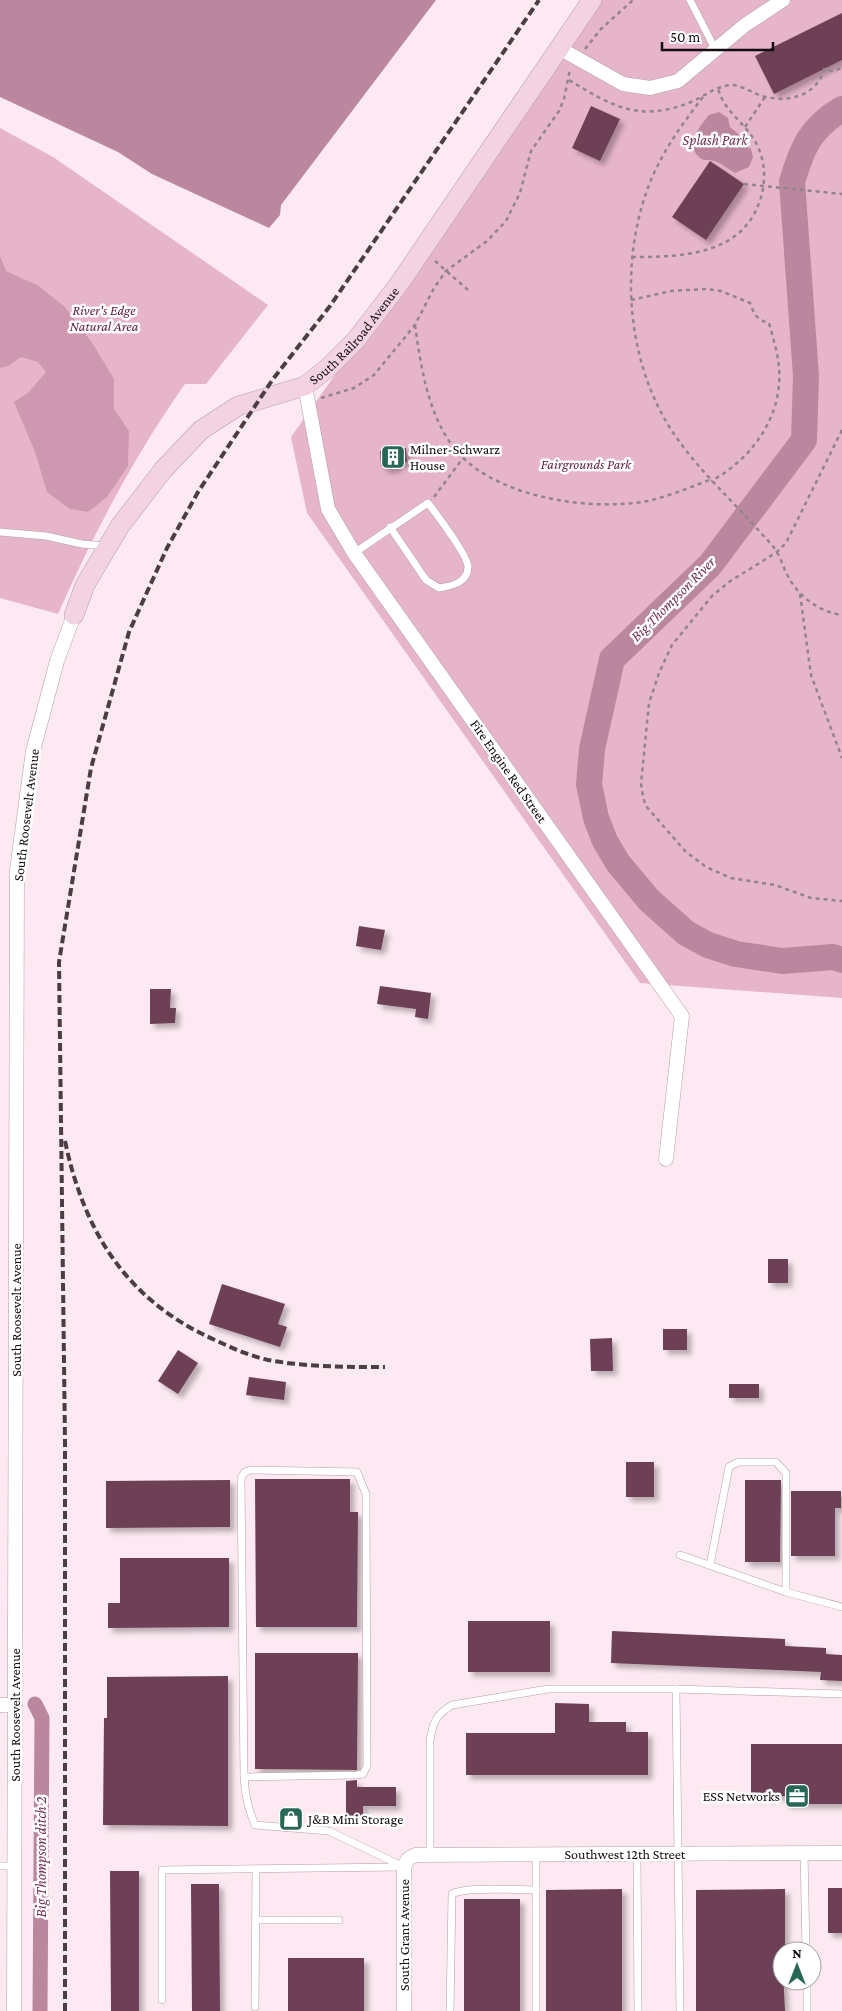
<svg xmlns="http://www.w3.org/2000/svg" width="842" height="2011" viewBox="0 0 842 2011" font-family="'Crimson Pro',serif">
<defs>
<filter id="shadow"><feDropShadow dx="4.5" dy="4.5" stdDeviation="2.5" flood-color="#0004"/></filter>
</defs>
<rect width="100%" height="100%" fill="#fce9f1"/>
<!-- green -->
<g fill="#e6b5ca">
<polygon points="600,0 842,0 842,998 640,983 307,513 291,437"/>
<path d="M0 128 53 157 268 305 206 384H185C134 456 94 533 58 614L0 598Z"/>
</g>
<!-- forest -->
<polygon fill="#ce99b0" points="0,256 6,271 37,285 65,307 93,344 114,379 114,409 129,431 128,466 107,497 88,512 70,509 47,492 35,452 14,402 29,392 46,372 38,362 21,357 8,366 0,368"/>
<!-- water -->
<g fill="#bb879e">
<polygon points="0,0 436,0 281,205 280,215 269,228 152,174 118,152 0,97"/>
<path d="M719 112 728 118 730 127 741 136 742 143 751 149 753 157 749 167 735 173C728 169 721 163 714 161 709 159 704 162 699 157 685 144 700 126 709 115Z"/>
</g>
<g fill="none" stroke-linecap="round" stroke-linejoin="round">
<!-- canal -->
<polyline stroke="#bb879e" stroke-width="15" points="35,1704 42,1718 40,2011"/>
<!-- river -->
<path stroke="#bb879e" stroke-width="26" d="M842 109C810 128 802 148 792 182L806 376 804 440 710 565 612 659 592 749 589 784 596 818 605 841 618 863 649 900 686 933 708 945 736 954 782 961 833 957 842 960"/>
</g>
<!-- building -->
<g fill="#6d3f54" filter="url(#shadow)">
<polygon points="842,13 842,60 774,94 755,56"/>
<polygon points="591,106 620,119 600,161 572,148"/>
<polygon points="710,161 744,184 706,240 672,217"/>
<polygon points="383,448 406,448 407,462 397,463 397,468 385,469 384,466 381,466 380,451 383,451"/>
<polygon points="359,926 385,930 381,950 356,946"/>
<polygon points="380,986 431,993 428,1019 415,1017 416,1009 377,1004"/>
<polygon points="150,989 171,989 170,1008 176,1008 175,1023 150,1024"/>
<rect x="768" y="1259" width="20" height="24"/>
<polygon points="222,1284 285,1304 278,1324 287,1327 280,1347 209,1324"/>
<rect x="663" y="1329" width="24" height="21"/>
<polygon points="612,1338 613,1371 591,1371 590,1339"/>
<polygon points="178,1350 198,1363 178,1394 158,1381"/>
<polygon points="249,1377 286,1382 284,1400 246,1395"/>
<rect x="729" y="1384" width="30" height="14"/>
<rect x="626" y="1462" width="28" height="35"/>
<polygon points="255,1479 350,1479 350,1512 358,1512 357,1627 256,1627"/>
<polygon points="230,1480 230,1527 106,1528 106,1481"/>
<polygon points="745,1480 781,1480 780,1562 745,1562"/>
<polygon points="791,1491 841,1491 841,1508 835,1508 835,1556 791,1556"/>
<polygon points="120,1558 229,1558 229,1627 108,1628 108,1603 120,1603"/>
<rect x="468" y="1621" width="82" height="51"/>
<polygon points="612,1631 785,1639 785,1646 826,1648 826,1654 842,1655 842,1681 820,1680 821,1672 611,1663"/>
<polygon points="255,1653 358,1653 357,1770 255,1769"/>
<polygon points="228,1676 228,1826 103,1825 104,1718 107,1718 107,1677"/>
<polygon points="555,1703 589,1704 589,1722 626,1722 626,1732 648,1732 648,1775 466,1775 466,1733 555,1733"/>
<polygon points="751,1744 842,1744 842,1804 785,1804 785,1796 751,1796"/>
<polygon points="357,1780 357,1787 396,1787 396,1806 363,1806 363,1816 346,1816 346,1781"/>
<polygon points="110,1871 139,1871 139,2011 111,2011"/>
<polygon points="191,1884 219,1884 220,2011 192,2011"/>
<rect x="828" y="1888" width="14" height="45"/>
<polygon points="622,1889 622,2011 546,2011 546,1890"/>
<polygon points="785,1889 785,1951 782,1951 785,2011 696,2011 696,1890"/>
<rect x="464" y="1899" width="56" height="112"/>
<rect x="288" y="1958" width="76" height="53"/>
</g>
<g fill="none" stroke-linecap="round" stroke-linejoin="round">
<defs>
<g id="lane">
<polyline points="690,0 715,49"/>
<polyline points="0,532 46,536 82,544 106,546"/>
<path d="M354 553 428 503C437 515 468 555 468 567 468 583 451 586 439 588L426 580 390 527"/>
<polyline points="680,1555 786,1592 842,1607"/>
<polyline points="710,1565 729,1467 738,1462 776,1462 786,1473 786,1592"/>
<path d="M244 1777 357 1775 363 1774 367 1766 366 1494 357 1472 251 1470 245 1472 241 1478 244 1777C245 1795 248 1809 255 1825L329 1831 404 1867"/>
<polyline points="804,1853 806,1951"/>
<path d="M430 1854V1740C433 1722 436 1715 452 1705L548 1689H676"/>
<polyline points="536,1854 536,2011"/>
<polyline points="637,1854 638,2011"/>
<polyline points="0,1866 15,1866"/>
<polyline points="256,1920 339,1920"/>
<polyline points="807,1981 807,2011"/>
<polyline points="162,2000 162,1870 401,1867"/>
<polyline points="255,2007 256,1869"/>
<path d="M450 2011 452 1894C465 1886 518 1890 536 1890"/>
<polyline points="680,2011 676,1689 842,1694"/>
</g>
<g id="street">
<polyline points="559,48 623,84 650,88 678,81 745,25 783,0"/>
<polyline points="305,386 328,509 354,553 682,1016 666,1159"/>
<polyline points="0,1705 15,1705"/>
<polyline points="14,2011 17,870 33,751 57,661 74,615"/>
<polyline points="404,2011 404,1867 408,1859 415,1855 842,1853"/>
</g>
<g id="secondary">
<path id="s1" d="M74 615 85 585 120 526 163 470 201 430 238 406 305 386 329 367 356 340 399 284 592 0"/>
</g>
</defs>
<!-- lane casing -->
<use href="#lane" stroke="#b59ea8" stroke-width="8"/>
<!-- street casing -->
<use href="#street" stroke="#b59ea8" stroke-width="15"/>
<!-- secondary casing -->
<use href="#secondary" stroke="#b59ea8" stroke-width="20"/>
<!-- path -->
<g stroke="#92848b" stroke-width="2.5" stroke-dasharray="4 4" stroke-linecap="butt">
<polyline points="585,49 601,29 633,0"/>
<path d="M569 80C612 106 639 123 691 102 705 96 717 85 733 85 743 86 752 93 762 96 786 103 817 97 824 69L832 71 842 68"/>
<path d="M703 97C683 123 664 149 651 180 619 258 625 359 672 431 697 469 731 499 761 533 767 540 774 546 778 554 782 561 784 570 789 578 800 598 820 612 842 615"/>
<polyline points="745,127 765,97"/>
<polyline points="744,184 842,194"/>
<path d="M632 257C679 257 740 256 759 203 766 185 766 165 758 147 748 124 724 113 718 88"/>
<polyline points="435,261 468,290"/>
<path d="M631 300 671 291 705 289 721 291 750 303C754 314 757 320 769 323 773 338 778 353 779 368 783 416 752 459 711 481"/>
<path d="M415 325C421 367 427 409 451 444 488 497 589 512 648 501 669 496 689 488 709 480"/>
<polyline points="321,398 354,388 374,375 415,325 434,288 446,271 487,241 506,221 520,193 531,151 559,111 564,99 570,69"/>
<polyline points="842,430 786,543 777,552 729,582 712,596 672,645 659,673 649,703 641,784 643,797 646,806 685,851 706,867 731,878 775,885 811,898 842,901"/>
<polyline points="434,497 463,458"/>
<polyline points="800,594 811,675 842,758"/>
</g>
<!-- lane -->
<use href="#lane" stroke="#fff" stroke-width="7"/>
<!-- street -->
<use href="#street" stroke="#fff" stroke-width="14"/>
<!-- secondary -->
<use href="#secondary" stroke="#f3d3e2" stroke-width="19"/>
<!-- rail -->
<g stroke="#493e43" stroke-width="4" stroke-dasharray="8 4" stroke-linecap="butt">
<path d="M65 1141C84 1232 127 1301 215 1340 232 1348 250 1356 268 1360 307 1367 346 1367 385 1367"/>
<polyline points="65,2011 65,1442 59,962 91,768 129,632 167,548 198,492 273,379 330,306 539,0"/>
</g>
</g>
<!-- icons -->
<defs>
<symbol id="building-square" viewBox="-11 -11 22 22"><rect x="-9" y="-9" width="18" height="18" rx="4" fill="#286755" stroke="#fff"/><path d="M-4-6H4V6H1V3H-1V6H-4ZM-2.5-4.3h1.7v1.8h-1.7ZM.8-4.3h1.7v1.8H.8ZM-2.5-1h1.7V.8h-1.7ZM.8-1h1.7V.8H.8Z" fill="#fff"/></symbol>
<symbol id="office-square" viewBox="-11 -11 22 22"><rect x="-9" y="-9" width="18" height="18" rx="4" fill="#286755" stroke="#fff"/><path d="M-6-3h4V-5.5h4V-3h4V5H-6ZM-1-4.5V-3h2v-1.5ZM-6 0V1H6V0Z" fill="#fff"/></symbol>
<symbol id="shop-square" viewBox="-11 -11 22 22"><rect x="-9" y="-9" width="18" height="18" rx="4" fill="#286755" stroke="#fff"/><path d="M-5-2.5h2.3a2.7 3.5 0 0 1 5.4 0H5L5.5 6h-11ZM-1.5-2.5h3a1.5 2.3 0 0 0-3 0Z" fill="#fff"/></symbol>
</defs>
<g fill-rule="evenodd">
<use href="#building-square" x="379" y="443" width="28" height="28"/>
<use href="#office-square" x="783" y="1782" width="28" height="28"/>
<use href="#shop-square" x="277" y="1805" width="28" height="28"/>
</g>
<g text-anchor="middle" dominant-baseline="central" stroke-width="5" stroke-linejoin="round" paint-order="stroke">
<!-- park labels -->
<g font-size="14" font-style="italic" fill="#612142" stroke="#fff">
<text x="104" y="310">River's Edge<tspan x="104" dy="16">Natural Area</tspan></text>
<text x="586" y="464">Fairgrounds Park</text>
</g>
<!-- street labels -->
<g font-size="14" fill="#130b0f" stroke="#fff">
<text stroke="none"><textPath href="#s1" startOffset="411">South Railroad Avenue</textPath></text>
<text transform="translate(509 771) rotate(55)">Fire Engine Red Street</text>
<text transform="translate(26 815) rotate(-83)">South Roosevelt Avenue</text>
<text transform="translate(16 1310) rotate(-90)">South Roosevelt Avenue</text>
<text transform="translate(15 1715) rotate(-90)">South Roosevelt Avenue</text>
<text x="625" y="1854">Southwest 12th Street</text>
<text transform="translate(404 1935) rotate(-90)">South Grant Avenue</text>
</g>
<!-- poi labels -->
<g font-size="14" fill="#130b0f" stroke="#fff" text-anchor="start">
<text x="410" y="449">Milner-Schwarz<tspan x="410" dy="16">House</tspan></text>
<text x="780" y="1796" text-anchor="end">ESS Networks</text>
<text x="308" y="1819">J&amp;B Mini Storage</text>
</g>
<!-- water labels -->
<g font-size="15" font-style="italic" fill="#733152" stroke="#fff">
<text x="715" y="140">Splash Park</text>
<text transform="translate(673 599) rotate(-45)">Big Thompson River</text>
<text transform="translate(41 1857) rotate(-90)">Big Thompson ditch 2</text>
</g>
</g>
<!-- north arrow -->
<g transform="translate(797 1966)"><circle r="24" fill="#ffffff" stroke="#a19d9f"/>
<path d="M0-4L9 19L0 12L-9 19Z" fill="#286755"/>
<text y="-8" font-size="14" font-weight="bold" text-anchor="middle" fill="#130b0f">N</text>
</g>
<!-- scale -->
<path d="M662 42v8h111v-8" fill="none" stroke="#130b0f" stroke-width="2.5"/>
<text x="670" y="42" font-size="15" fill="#130b0f" stroke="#ffffff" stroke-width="4" paint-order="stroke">50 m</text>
</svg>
